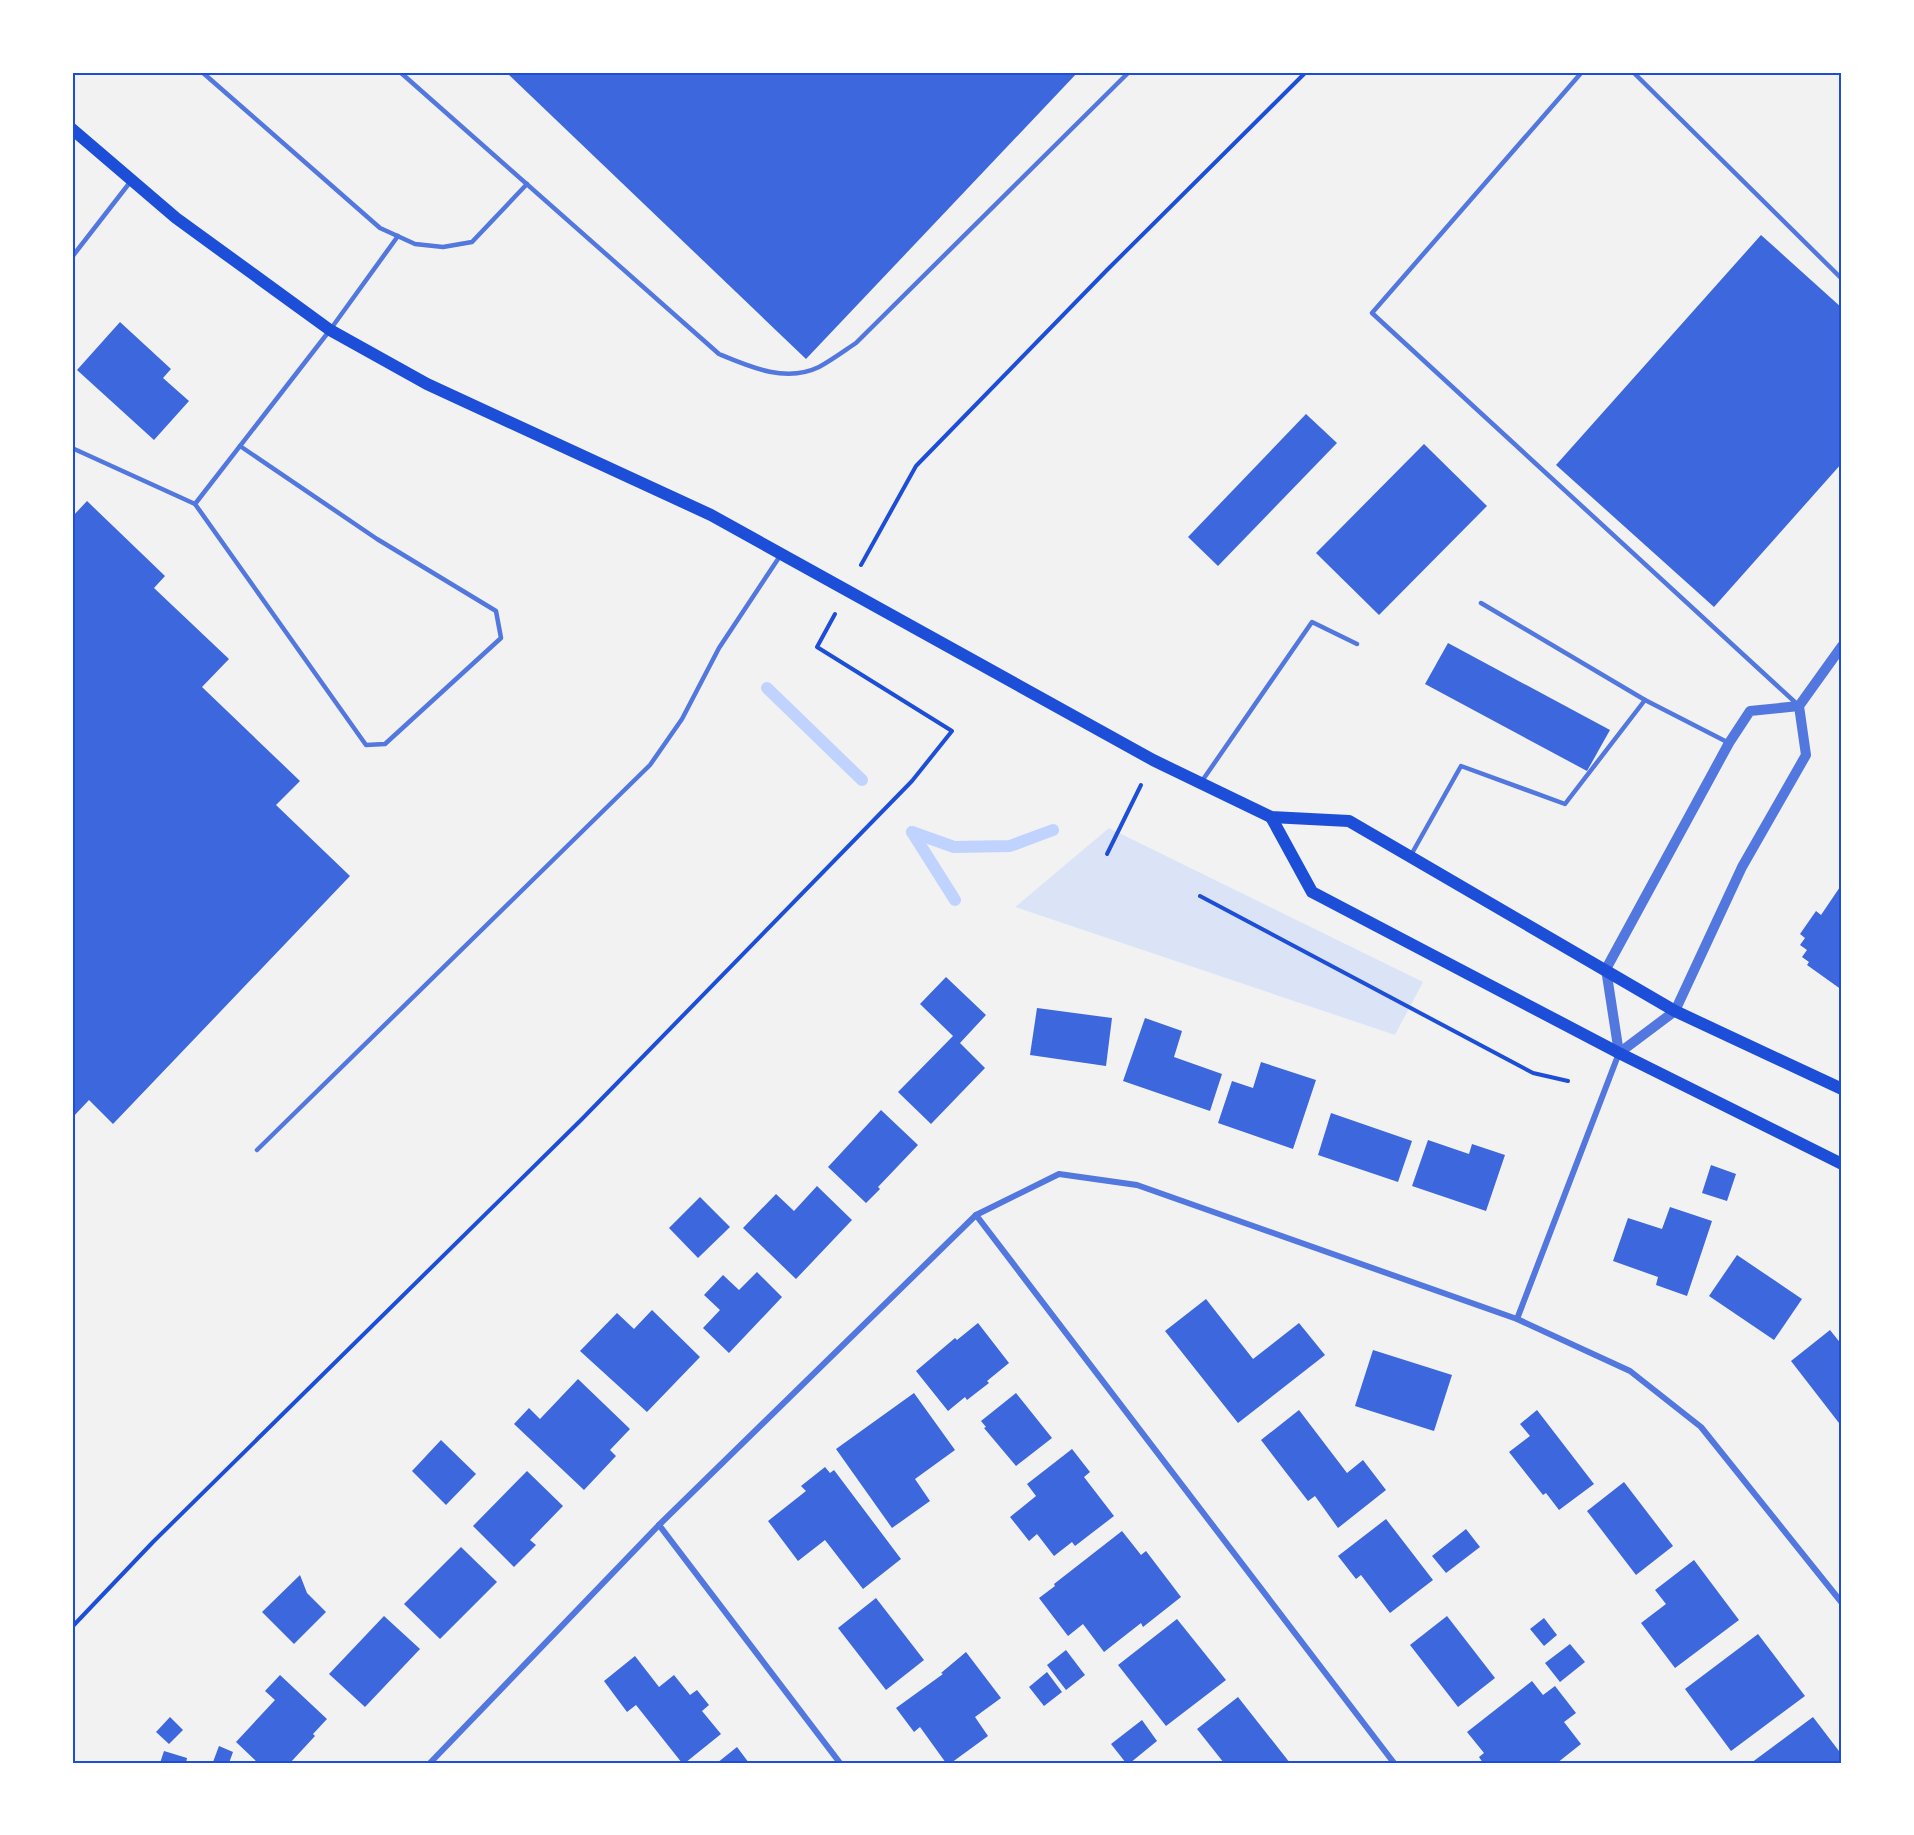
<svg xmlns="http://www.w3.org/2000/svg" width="1914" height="1835" viewBox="0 0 1914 1835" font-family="'Golos Text',sans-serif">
<rect width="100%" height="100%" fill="#f2f2f2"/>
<!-- green -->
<polygon fill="#dbe4f7" points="1109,828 1423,982 1395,1035 1015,907"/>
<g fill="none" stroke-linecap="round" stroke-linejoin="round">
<!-- stream -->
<g stroke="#bfd3fe" stroke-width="12">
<polyline points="767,688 862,780"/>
<polyline points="912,832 954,847 1010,846 1053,830"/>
<polyline points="912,832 955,900"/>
</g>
</g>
<!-- building -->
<g fill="#3d67dc">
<polygon points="506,72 1078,72 806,359"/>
<polygon points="1761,235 1842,308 1842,463 1714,607 1556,465"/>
<polygon points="120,322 171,369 163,378 189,401 154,440 77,370"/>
<polygon points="1306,414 1337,443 1218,566 1188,537"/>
<polygon points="1424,444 1487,506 1379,615 1316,553"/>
<polygon points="87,501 165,576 154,588 229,659 202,687 300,781 276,805 350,876 113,1124 89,1100 72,1118 72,517"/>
<polygon points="1448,643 1610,730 1587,771 1425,684"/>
<polygon points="1842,884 1842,990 1807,965 1809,962 1802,957 1807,950 1800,945 1805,938 1800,934 1816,911 1821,915"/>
<polygon points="946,977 986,1015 960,1043 985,1068 931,1124 898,1092 953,1036 920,1004"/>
<polygon points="1037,1008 1112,1018 1106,1066 1030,1055"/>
<polygon points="1145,1018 1182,1031 1174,1057 1222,1074 1210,1111 1123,1081"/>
<polygon points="1261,1062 1316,1080 1293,1149 1218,1123 1232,1081 1253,1088"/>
<polygon points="881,1110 918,1145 878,1187 880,1189 866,1203 828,1167"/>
<polygon points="1331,1113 1412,1141 1398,1182 1318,1155"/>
<polygon points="1428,1140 1469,1154 1472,1144 1505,1155 1486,1211 1412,1186"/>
<polygon points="1711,1165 1736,1174 1727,1201 1702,1193"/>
<polygon points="817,1186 852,1220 796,1279 743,1228 776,1194 794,1211"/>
<polygon points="700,1197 730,1227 698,1258 669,1228"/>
<polygon points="1670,1207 1712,1221 1687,1296 1656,1285 1658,1277 1613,1261 1628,1218 1662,1229"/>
<polygon points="1737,1255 1802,1299 1774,1340 1709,1296"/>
<polygon points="757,1272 782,1297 729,1353 703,1328 720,1310 704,1295 723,1275 739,1290"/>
<polygon points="1206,1299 1253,1359 1299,1323 1325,1355 1238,1423 1165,1331"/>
<polygon points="652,1310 700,1357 647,1412 580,1351 617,1313 634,1329"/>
<polygon points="978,1323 1009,1363 987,1381 989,1383 967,1400 965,1397 948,1411 916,1371 955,1338 957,1340"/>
<polygon points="1830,1330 1842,1345 1842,1420 1839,1423 1791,1361"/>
<polygon points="1373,1350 1452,1375 1434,1431 1355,1406"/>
<polygon points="578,1379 630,1429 610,1450 616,1456 584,1490 514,1424 529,1408 540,1419"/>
<polygon points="914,1393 955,1450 915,1479 930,1501 892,1528 836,1449"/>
<polygon points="1016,1393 1052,1438 1016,1466 984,1428 986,1427 981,1421"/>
<polygon points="1299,1410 1347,1473 1363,1460 1386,1490 1338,1528 1315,1496 1308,1501 1261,1440"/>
<polygon points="1537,1410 1594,1484 1559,1510 1546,1493 1543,1495 1509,1452 1530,1436 1520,1424"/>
<polygon points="441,1440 476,1474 446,1505 412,1471"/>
<polygon points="1072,1449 1090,1472 1084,1477 1114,1516 1075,1546 1072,1542 1054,1556 1037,1534 1029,1541 1010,1517 1036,1496 1027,1484"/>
<polygon points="825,1467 830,1473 834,1470 901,1559 863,1589 825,1540 798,1561 768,1521 806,1491 801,1486"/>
<polygon points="527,1471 563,1506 530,1540 536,1545 514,1567 473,1526"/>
<polygon points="1624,1482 1673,1546 1636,1575 1587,1511"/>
<polygon points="1386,1519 1433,1580 1390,1613 1361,1575 1356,1579 1338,1556"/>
<polygon points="1466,1529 1480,1547 1446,1573 1432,1556"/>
<polygon points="1122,1531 1141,1555 1146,1551 1181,1597 1143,1627 1141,1623 1104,1652 1083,1624 1068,1636 1039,1598 1055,1586 1054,1584"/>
<polygon points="461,1547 497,1582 440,1639 404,1604"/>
<polygon points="1694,1560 1739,1620 1675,1668 1641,1623 1666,1604 1655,1590"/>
<polygon points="300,1575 307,1593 326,1612 294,1644 262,1612"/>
<polygon points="876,1598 924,1660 886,1690 838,1628"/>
<polygon points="384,1616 420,1649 365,1707 329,1674"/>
<polygon points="1447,1616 1495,1678 1458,1707 1410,1645"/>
<polygon points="1544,1618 1557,1635 1544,1646 1530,1629"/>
<polygon points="1177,1619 1226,1680 1166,1726 1118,1665"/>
<polygon points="1758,1634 1805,1696 1731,1751 1685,1689"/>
<polygon points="1570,1644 1585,1662 1560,1682 1545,1663"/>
<polygon points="1066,1650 1085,1675 1066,1690 1047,1665"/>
<polygon points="966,1652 1001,1698 975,1717 988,1736 951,1763 946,1763 920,1727 914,1732 896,1708 943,1674 941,1673"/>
<polygon points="635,1656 659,1687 674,1675 690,1695 697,1690 709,1705 702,1711 721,1734 685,1763 682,1763 636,1705 627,1712 604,1681"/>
<polygon points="1047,1672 1062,1692 1044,1706 1029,1687"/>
<polygon points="280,1675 327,1719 313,1734 315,1736 290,1763 258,1763 236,1742 275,1700 265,1691"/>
<polygon points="1532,1681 1543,1695 1555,1686 1576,1713 1564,1722 1581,1744 1557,1763 1483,1763 1479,1757 1484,1753 1467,1732"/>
<polygon points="1238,1697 1290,1763 1224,1763 1197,1729"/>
<polygon points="170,1717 183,1730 169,1744 156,1732"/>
<polygon points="1813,1717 1842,1755 1842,1763 1751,1763"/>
<polygon points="1142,1720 1157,1741 1130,1763 1126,1763 1111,1744"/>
<polygon points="219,1746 233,1752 229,1763 213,1762"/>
<polygon points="737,1747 749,1763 717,1763"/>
<polygon points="164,1751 187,1758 186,1763 160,1763"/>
</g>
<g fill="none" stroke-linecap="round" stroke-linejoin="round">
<!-- path -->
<g stroke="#1d4ed8" stroke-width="4">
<polyline points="861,565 916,466 1107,270 1306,72"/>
<polyline points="1107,854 1141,785"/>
<polyline points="1200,896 1533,1073 1568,1081"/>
<polyline points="72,1627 153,1542 582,1119 912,781 952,731 817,647 835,614"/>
</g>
<!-- service -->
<g stroke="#5277de" stroke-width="4.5">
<polyline points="202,72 380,228 415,244 443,247 472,242 527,184"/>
<path d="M400 72 719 354C750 367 786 383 819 367 832 360 844 351 856 343L1129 72"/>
<polyline points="1582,72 1372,313 1797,704"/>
<polyline points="1633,72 1842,279"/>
<polyline points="72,257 131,181"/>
<polyline points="72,448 195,504 366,745 385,744 501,638 496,611 377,539 240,446"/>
<polyline points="195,504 330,330 398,236"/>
<polyline points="1481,603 1645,700 1729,743"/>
<polyline points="1202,781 1312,622 1357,644"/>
<polyline points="1411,855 1461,766 1565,804 1645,700"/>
<polyline points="257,1150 650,765 682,719 719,648 780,556"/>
</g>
<!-- minor -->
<g stroke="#5277de" stroke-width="6">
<polyline points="976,1215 1394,1763"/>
<polyline points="1517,1319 1619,1053"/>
<polyline points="659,1525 840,1763"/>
<polyline points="430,1763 659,1525 976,1215 1059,1174 1137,1185 1517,1319 1630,1371 1701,1427 1842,1603"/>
</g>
<!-- tertiary -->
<polyline stroke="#5277de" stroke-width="10" points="1799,706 1750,711 1729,743 1606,969 1619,1053 1675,1011 1742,867 1806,755 1799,706 1842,646"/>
<!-- secondary -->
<g stroke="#1d4ed8" stroke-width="12">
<polyline points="72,129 176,218 330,330 427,384 711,515 1153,760 1271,817 1349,821 1675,1011 1842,1089"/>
<polyline points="1271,817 1312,892 1619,1053 1842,1164"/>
</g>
</g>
<!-- border -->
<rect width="1914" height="1835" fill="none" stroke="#ffffff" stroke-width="147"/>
<rect x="74" y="74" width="1766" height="1688" fill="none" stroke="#1d4ed8" stroke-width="2"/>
</svg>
